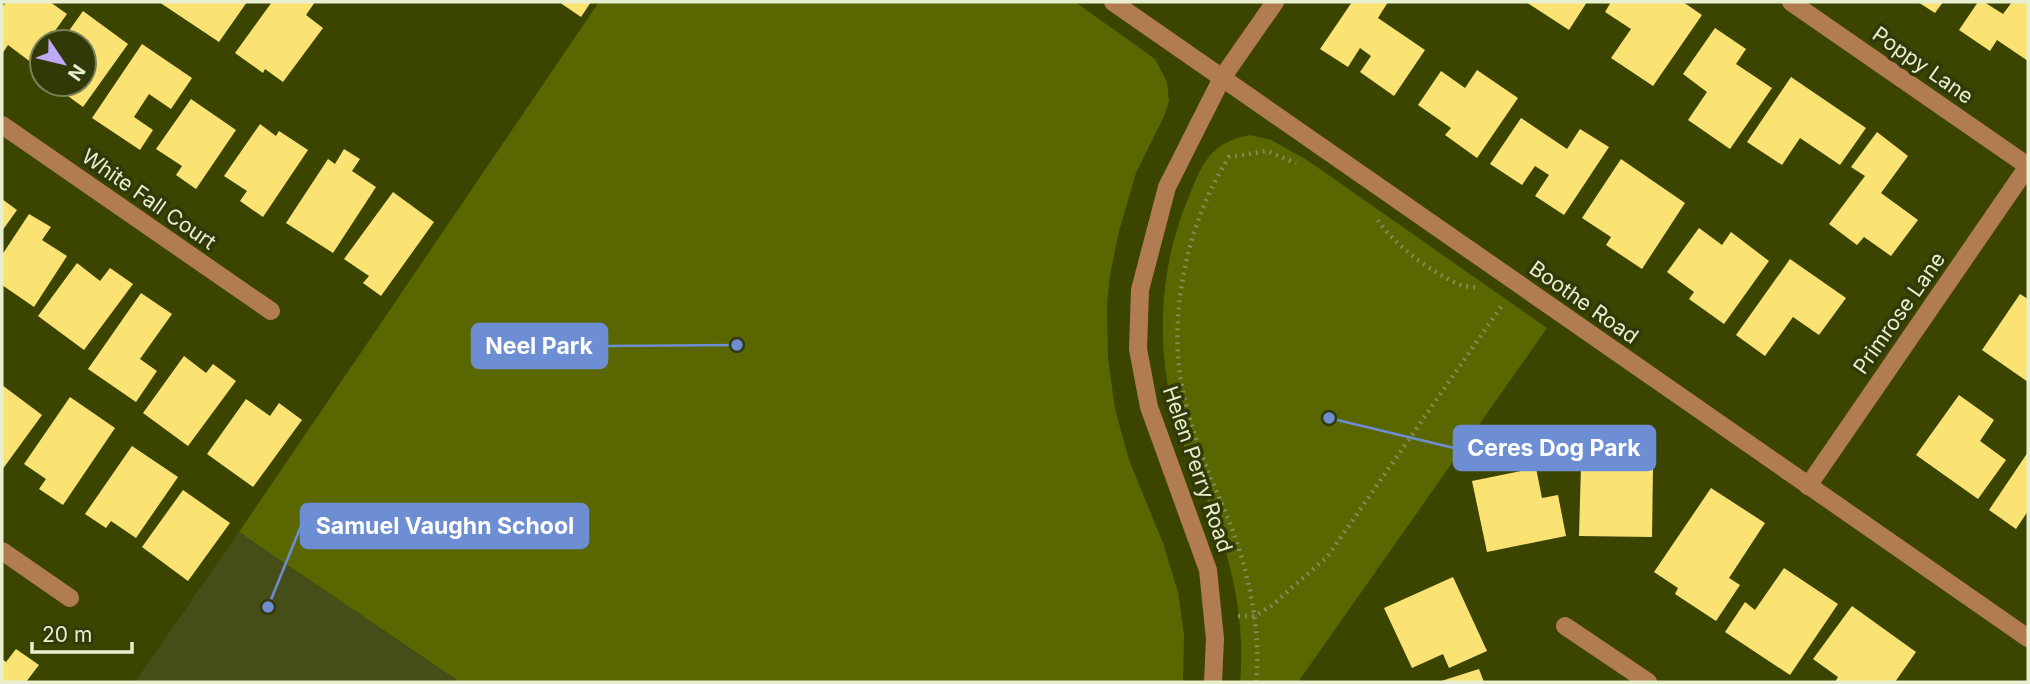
<svg xmlns="http://www.w3.org/2000/svg" width="2030" height="684" viewBox="0 0 2030 684" font-family="Inter,sans-serif">
<rect width="100%" height="100%" fill="#3c4500"/>
<!-- built -->
<polygon fill="#454e18" points="239,532 460,682 135,682"/>
<!-- green -->
<g fill="#5a6701">
<polygon points="599,2 1075,2 1155,59 1167,82 1169,101 1164,116 1136,173 1119,231 1110,275 1107,305 1108,358 1115,409 1129,460 1163,543 1178,592 1184,635 1183,682 460,682 239,532"/>
<path d="M1250 135 1271 140 1307 160 1547 328 1298 682H1240C1245 634 1236 582 1221 536 1209 499 1189 465 1178 428 1155 354 1158 270 1188 199 1202 164 1209 143 1250 135Z"/>
</g>
<!-- building -->
<g fill="#fbe373">
<polygon points="6,2 50,2 67,14 47,42 42,42 42,49 32,63 8,45 2,54 2,8"/>
<polygon points="159,2 247,2 219,42"/>
<polygon points="272,2 315,2 306,15 323,28 283,82 265,69 263,73 235,53"/>
<polygon points="559,2 591,2 581,17"/>
<polygon points="1352,2 1388,2 1378,18 1425,50 1394,96 1360,72 1371,56 1360,48 1348,67 1320,49"/>
<polygon points="1526,2 1587,2 1569,30"/>
<polygon points="1611,2 1683,2 1702,15 1653,86 1611,58 1631,29 1605,12"/>
<polygon points="1918,2 1943,2 1935,13"/>
<polygon points="1978,2 1984,2 2003,14 2012,2 2028,2 2028,61 1997,40 1990,51 1959,30"/>
<polygon points="83,11 128,44 83,107 61,91 66,84 84,84 84,42 61,42"/>
<polygon points="1715,28 1746,49 1736,64 1772,88 1730,149 1688,120 1707,92 1683,74"/>
<polygon points="142,44 192,78 171,109 149,94 134,117 153,130 140,150 92,118"/>
<polygon points="1477,70 1518,98 1477,158 1445,135 1451,128 1418,105 1441,71 1465,88"/>
<polygon points="1791,77 1866,128 1840,165 1800,138 1782,165 1747,142"/>
<polygon points="191,99 236,130 196,189 176,175 182,166 156,149"/>
<polygon points="1521,118 1567,149 1580,129 1609,147 1564,215 1535,196 1549,175 1535,166 1522,185 1490,164"/>
<polygon points="260,124 276,136 279,131 308,150 263,217 240,201 247,191 224,176"/>
<polygon points="1877,132 1908,156 1881,193 1918,220 1891,256 1864,237 1857,245 1829,224 1865,176 1851,167"/>
<polygon points="344,149 360,159 352,171 376,187 333,253 286,223 328,159 335,164"/>
<polygon points="1621,159 1685,203 1642,269 1606,245 1611,237 1582,218"/>
<polygon points="393,192 434,222 381,296 363,283 369,276 344,259"/>
<polygon points="2,199 17,210 2,231"/>
<polygon points="29,214 51,227 42,240 67,256 34,307 2,285 2,255"/>
<polygon points="1699,228 1722,245 1731,232 1769,261 1724,324 1689,299 1694,292 1667,272"/>
<polygon points="1790,259 1846,298 1819,335 1793,317 1765,356 1736,335"/>
<polygon points="77,263 100,281 110,268 133,284 84,350 38,316"/>
<polygon points="141,293 172,314 140,359 157,371 136,402 88,369"/>
<polygon points="2020,294 2028,299 2028,382 1982,350"/>
<polygon points="184,356 206,373 213,364 236,381 188,446 143,413"/>
<polygon points="2,385 42,415 2,470"/>
<polygon points="1959,395 1994,420 1980,441 2006,460 1978,499 1916,455"/>
<polygon points="70,397 115,428 63,505 39,489 46,479 24,464"/>
<polygon points="246,399 270,416 279,403 302,420 253,487 207,454"/>
<polygon points="132,446 178,477 136,538 111,521 106,528 85,514"/>
<polygon points="2028,452 2028,511 2016,529 1989,510"/>
<polygon points="1581,466 1653,467 1652,537 1579,536"/>
<polygon points="1536,468 1542,498 1558,495 1566,536 1487,552 1472,481"/>
<polygon points="1711,488 1765,523 1729,578 1740,585 1716,621 1675,594 1678,588 1654,572"/>
<polygon points="183,490 230,523 188,581 142,547"/>
<polygon points="1784,568 1838,604 1790,675 1725,632 1745,602 1755,610"/>
<polygon points="1453,577 1487,651 1449,668 1443,654 1412,668 1384,608"/>
<polygon points="1852,606 1916,652 1895,682 1835,682 1838,677 1813,659"/>
<polygon points="16,649 39,665 26,682 2,682 2,659 6,662"/>
<polygon points="1479,669 1484,682 1438,682"/>
</g>
<g fill="none" stroke-linecap="round" stroke-linejoin="round">
<!-- path -->
<g stroke="#828b55" stroke-width="4.5" stroke-dasharray="2 5" stroke-linecap="butt">
<path d="M1378 220C1394 245 1429 270 1456 283 1462 287 1471 286 1478 288"/>
<polyline points="1238,616 1255,616 1271,606 1328,556 1503,304"/>
<path d="M1256 682C1262 630 1247 564 1227 516 1222 503 1216 490 1210 477 1198 445 1185 410 1180 375 1170 303 1190 218 1229 157L1267 151 1296 163"/>
</g>
<!-- minor -->
<g stroke="#b27c53" stroke-width="18">
<polyline points="1113,2 2028,638"/>
<polyline points="1791,2 2028,166"/>
<polyline points="2,125 271,311"/>
<polyline points="1808,486 2028,166"/>
<polyline points="2,551 70,598"/>
<polyline points="1565,626 1648,682"/>
<polyline points="1213,682 1215,639 1208,570 1149,407 1138,349 1140,290 1167,187 1222,78 1275,2"/>
</g>
</g>
<g text-anchor="middle" dominant-baseline="central" stroke-width="7" stroke-linejoin="round" paint-order="stroke">
<!-- street labels -->
<g font-size="21" fill="#e7efcf" stroke="#323909">
<text transform="translate(1923 65) rotate(35)">Poppy Lane</text>
<text transform="translate(149 199) rotate(35)">White Fall Court</text>
<text transform="translate(1584 302) rotate(35)">Boothe Road</text>
<text transform="translate(1899 313) rotate(-55)">Primrose Lane</text>
<text transform="translate(1198 469) rotate(71)">Helen Perry Road</text>
</g>
</g>
<!-- callouts -->
<path fill="none" stroke="#6e8ed4" stroke-width="2.5" d="M737 345L607 346M1329 418L1454 448M268 607L301 526"/>
<g fill="#6e8ed4" stroke="#323909" stroke-width="2.5">
<circle cx="737" cy="345" r="7"/>
<circle cx="1329" cy="418" r="7"/>
<circle cx="268" cy="607" r="7"/>
</g>
<g fill="#6e8ed4" stroke="#6e8ed4" stroke-width="2.5">
<rect x="472" y="324" width="135" height="44" rx="7"/>
<rect x="1454" y="426" width="201" height="44" rx="7"/>
<rect x="301" y="504" width="287" height="44" rx="7"/>
</g>
<g font-size="23" text-anchor="middle" font-weight="bold" fill="#fff">
<text x="539" y="354">Neel Park</text>
<text x="1554" y="456">Ceres Dog Park</text>
<text x="445" y="534">Samuel Vaughn School</text>
</g>
<!-- border -->
<rect width="2030" height="684" fill="none" stroke="#e7efcf" stroke-width="7"/>
<!-- north arrow -->
<g transform="translate(63 63) rotate(125)"><circle r="33" fill="#323909" stroke="#7a8258" stroke-width="2"/>
<path d="M0-5L12 26L0 18L-12 26Z" fill="#bfa8f4"/>
<text y="-10" font-size="19" font-weight="bold" text-anchor="middle" fill="#e7efcf">N</text>
</g>
<!-- scale -->
<path d="M32 642v10h100v-10" fill="none" stroke="#e7efcf" stroke-width="3.5"/>
<text x="42" y="642" font-size="21" fill="#e7efcf" stroke="#323909" stroke-width="5" paint-order="stroke">20 m</text>
</svg>
